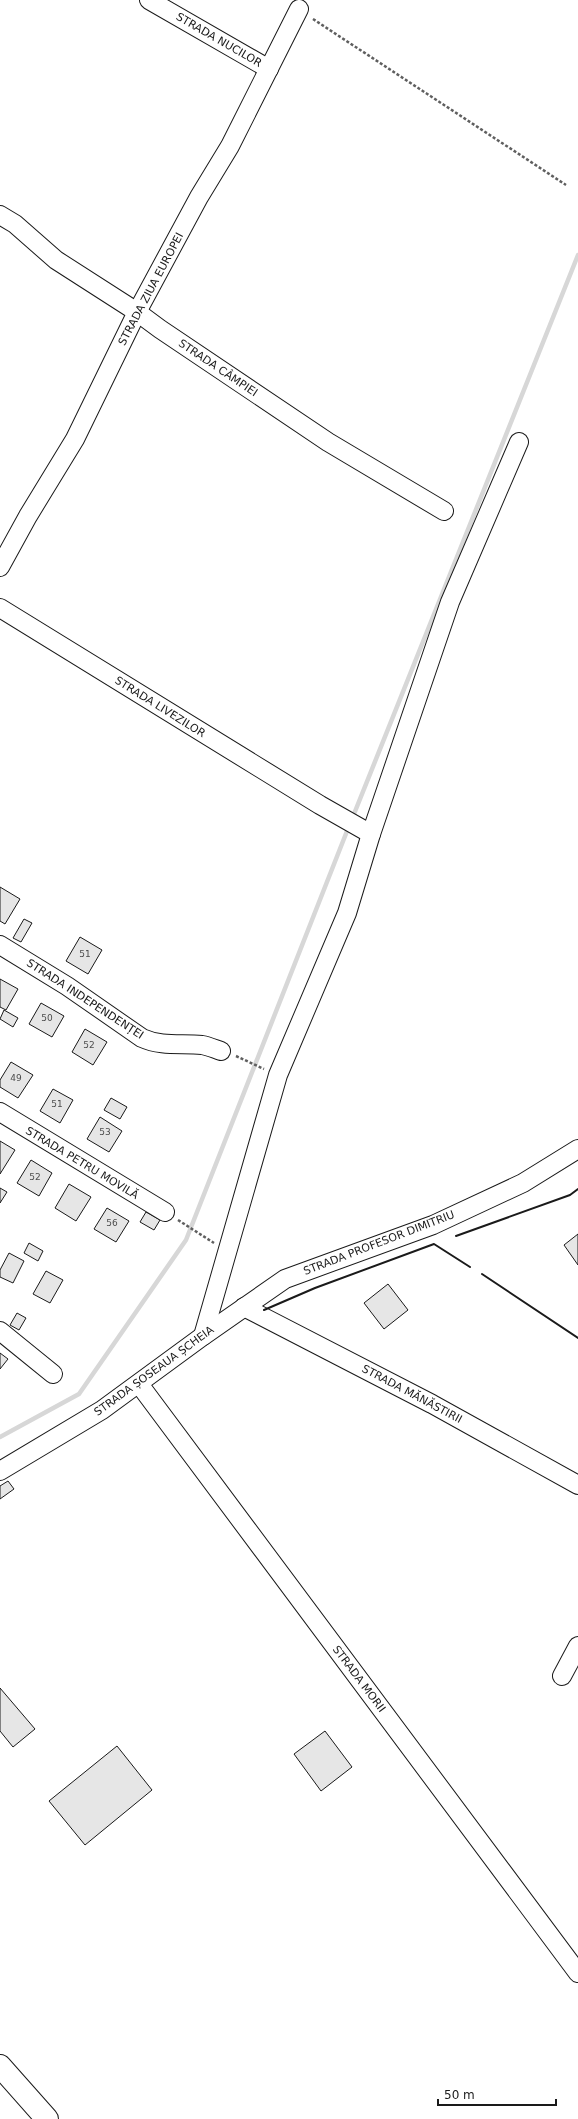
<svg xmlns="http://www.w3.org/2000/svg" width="578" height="2119" viewBox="0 0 578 2119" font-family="'DejaVu Sans',sans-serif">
<rect width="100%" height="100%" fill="#fff"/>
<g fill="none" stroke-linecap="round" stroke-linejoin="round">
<!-- stream -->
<g stroke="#d7d7d7" stroke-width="4.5">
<polyline points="352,819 578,255"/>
<polyline points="0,1437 79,1394 186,1240 349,826"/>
</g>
</g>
<!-- building -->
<g fill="#e6e6e6" stroke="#1a1a1a">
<polygon points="0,887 20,899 5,924 0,921"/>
<polygon points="24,919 32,923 21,942 13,938"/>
<polygon points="80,937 102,950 88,974 66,961"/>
<polygon points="0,979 18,989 6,1010 0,1007"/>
<polygon points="41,1003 64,1016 52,1037 29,1024"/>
<polygon points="4,1010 18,1018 13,1027 0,1019"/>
<polygon points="85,1029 107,1042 93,1065 72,1052"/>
<polygon points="11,1062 33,1075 18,1098 0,1087 0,1080"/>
<polygon points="53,1089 73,1100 60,1123 40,1111"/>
<polygon points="111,1098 127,1107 120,1119 104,1110"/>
<polygon points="100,1117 122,1131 109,1152 87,1139"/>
<polygon points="0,1141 15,1150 0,1174"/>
<polygon points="31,1160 52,1173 39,1196 17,1183"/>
<polygon points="69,1184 91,1197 76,1221 55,1208"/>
<polygon points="0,1188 7,1192 0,1203"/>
<polygon points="107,1208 129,1221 116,1242 94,1229"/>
<polygon points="146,1212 160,1220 154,1230 140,1222"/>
<polygon points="578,1234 578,1265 564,1245"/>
<polygon points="29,1243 43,1251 38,1261 24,1253"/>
<polygon points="9,1253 24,1261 13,1283 0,1277 0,1270"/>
<polygon points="46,1271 63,1280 50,1303 33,1294"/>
<polygon points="388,1284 408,1310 384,1329 364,1303"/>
<polygon points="17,1313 26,1318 19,1330 10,1325"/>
<polygon points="0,1353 8,1359 0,1369"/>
<polygon points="8,1481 14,1489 0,1499 0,1486"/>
<polygon points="0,1688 35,1729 13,1747 0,1731"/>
<polygon points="325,1731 352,1767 321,1791 294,1754"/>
<polygon points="117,1746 152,1790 85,1845 49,1801"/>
</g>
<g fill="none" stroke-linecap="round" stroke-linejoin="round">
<defs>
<g id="minor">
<polyline points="149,0 269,69"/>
<polyline points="0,215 15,224 56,260 137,312 160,329 328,442 444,511"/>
<polyline points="0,567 28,516 75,439 137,312 199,197 230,146 299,9"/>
<polyline points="0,608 320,805 371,834"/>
<path d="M0 945 67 986 142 1038C162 1047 181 1043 202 1045 208 1046 215 1049 221 1051"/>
<polyline points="0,1112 165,1212"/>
<polyline points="244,1307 432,1404 578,1485"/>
<polyline points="0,1331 53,1374"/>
<polyline points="203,1336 278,1075 347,913 371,834 450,602 519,442"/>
<polyline points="139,1384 578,1973"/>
<polyline points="0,1471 102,1410 203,1336 285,1279 433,1225 523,1183 578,1149"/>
<polyline points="562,1676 578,1646"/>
</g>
<polyline id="major" points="0,2066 47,2119"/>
</defs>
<!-- minor casing -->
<use href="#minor" stroke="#1a1a1a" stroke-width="20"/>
<!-- major casing -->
<use href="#major" stroke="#1a1a1a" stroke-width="24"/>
<!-- path -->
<g stroke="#5f5f5f" stroke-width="2.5" stroke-dasharray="3 2" stroke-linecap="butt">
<polyline points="313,19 566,185"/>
<polyline points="236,1056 264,1069"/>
<polyline points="178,1220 214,1243"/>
</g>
<!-- minor -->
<use href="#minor" stroke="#fff" stroke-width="18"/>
<!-- major -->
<use href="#major" stroke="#fff" stroke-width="22"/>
<!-- wall -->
<g stroke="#1a1a1a" stroke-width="2">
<polyline points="456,1236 570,1195 578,1189"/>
<polyline points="482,1274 578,1338"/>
<polyline points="264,1310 315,1288 434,1244 470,1267"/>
</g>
</g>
<g text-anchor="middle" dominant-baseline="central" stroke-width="3" stroke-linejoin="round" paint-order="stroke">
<!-- number labels -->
<g font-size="9" fill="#4d4d4d">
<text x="85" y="954">51</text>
<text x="47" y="1018">50</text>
<text x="89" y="1045">52</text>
<text x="16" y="1078">49</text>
<text x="57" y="1104">51</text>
<text x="105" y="1132">53</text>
<text x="35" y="1177">52</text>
<text x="112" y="1223">56</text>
</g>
<!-- street labels -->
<g font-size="11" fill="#1a1a1a" stroke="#fff">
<text transform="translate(219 40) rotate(30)">STRADA NUCILOR</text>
<text transform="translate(151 289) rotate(-62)">STRADA ZIUA EUROPEI</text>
<text transform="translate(218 368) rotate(34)">STRADA CÂMPIEI</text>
<text transform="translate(160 707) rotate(32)">STRADA LIVEZILOR</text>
<text transform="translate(85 999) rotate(33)">STRADA INDEPENDENȚEI</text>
<text transform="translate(82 1163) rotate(31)">STRADA PETRU MOVILĂ</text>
<text transform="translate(379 1243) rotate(-21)">STRADA PROFESOR DIMITRIU</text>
<text transform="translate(154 1371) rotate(-36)">STRADA ȘOSEAUA ȘCHEIA</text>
<text transform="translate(412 1394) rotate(28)">STRADA MĂNĂSTIRII</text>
<text transform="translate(359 1679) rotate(53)">STRADA MORII</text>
</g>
</g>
<!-- scale -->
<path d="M438 2099v6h118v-6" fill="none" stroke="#1a1a1a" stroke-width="2"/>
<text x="444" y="2099" font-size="12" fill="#1a1a1a" stroke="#ffffff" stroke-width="3" paint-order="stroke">50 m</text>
</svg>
